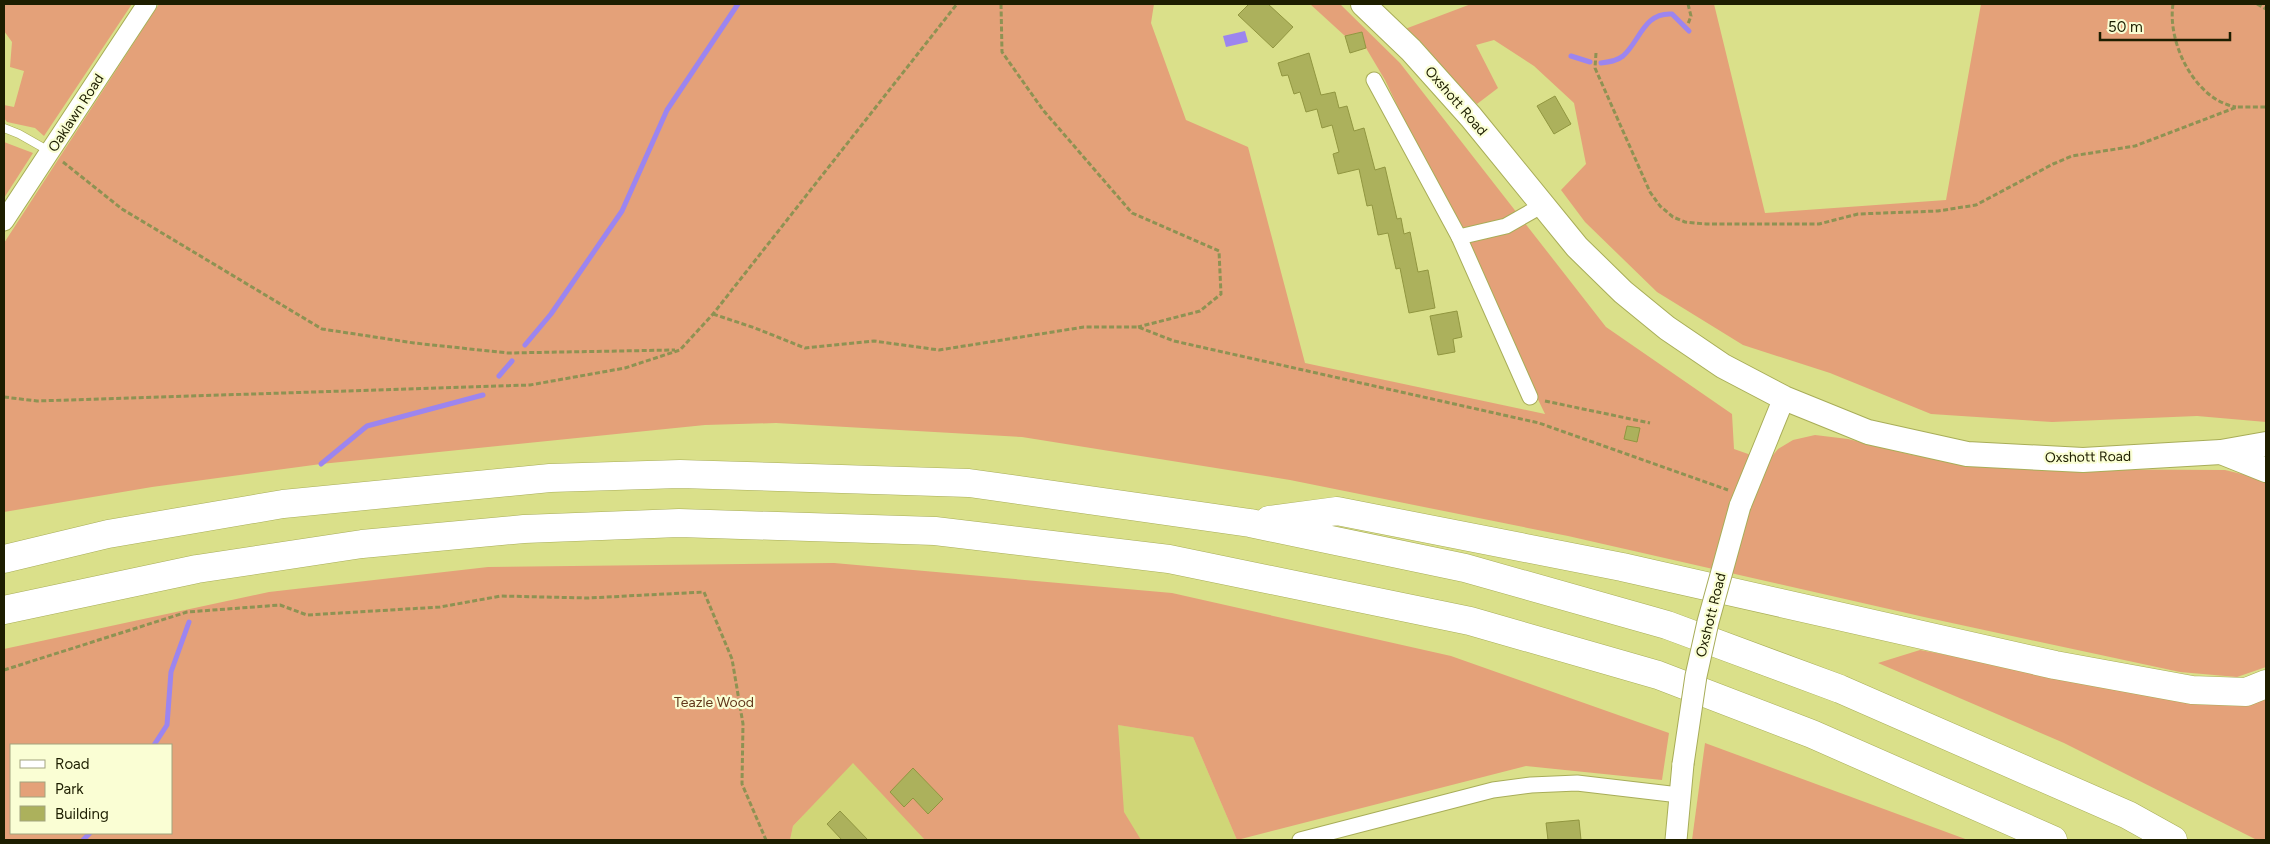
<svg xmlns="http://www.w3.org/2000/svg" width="2270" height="844" viewBox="0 0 2270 844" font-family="Figtree,sans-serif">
<rect width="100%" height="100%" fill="#dae08a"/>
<!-- built -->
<polygon fill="#d0d677" points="1044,713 1193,737 1237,840 790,840 793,826 853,762"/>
<!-- green -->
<g fill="#e4a179" fill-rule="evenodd">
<polygon points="4,4 132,4 44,136 35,128 7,122 4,118 4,105 14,107 24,71 10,67 12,42 4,31"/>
<polygon points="159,4 1154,4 1151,23 1186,120 1248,147 1305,363 1545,414 1385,80 1366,48 1362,32 1345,36 1310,4 1340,4 1400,63 1606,327 1732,414 1734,449 1768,461 1778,449 1793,440 1815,435 1848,439 1912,455 2011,469 2225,470 2254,477 2266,482 2266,667 2237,677 2180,672 1924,617 1568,536 1290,480 1022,437 776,423 705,425 321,464 152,487 4,512 4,243"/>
<polygon points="1471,4 1714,4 1765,213 1946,200 1981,4 2266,4 2266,422 2197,416 2052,422 1931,414 1830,373 1743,345 1657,292 1585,222 1561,190 1586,164 1574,103 1534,66 1494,40 1476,45 1498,88 1477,104 1405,29"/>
<polygon points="4,142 33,153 4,198"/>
<path d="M834 563 1172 593 1451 656 1669 733 1662 780 1526 766 1237 840 1193 737 1118 725 1124 812 1141 840H925L853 763 793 826 790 840H4V649L269 592 488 567ZM11 745H171V833H11Z"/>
<polygon points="1920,650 2209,704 2266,698 2266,840 2257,840 2064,743 1878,663"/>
<polygon points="1705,743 1968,840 1692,840"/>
</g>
<!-- water -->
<polygon fill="#9c85ef" points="1245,31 1248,42 1226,47 1223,36"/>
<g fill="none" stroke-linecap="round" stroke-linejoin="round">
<!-- stream -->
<g stroke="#9c85ef" stroke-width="5">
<polyline points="1571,56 1590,62"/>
<path d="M1601 63C1609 62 1617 61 1623 56 1640 41 1644 12 1672 14L1689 31"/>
<polyline points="525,345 551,314 622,211 667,110 738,4"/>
<polyline points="499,376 512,361"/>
<polyline points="321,464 367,426 483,395"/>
<polyline points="154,745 167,725 171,672 189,622"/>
<polyline points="83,840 90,833"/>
</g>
</g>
<!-- building -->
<g fill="#acb15c" stroke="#919640">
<polygon points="1249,4 1268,4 1293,27 1273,48 1238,15"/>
<polygon points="1362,32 1366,48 1350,53 1345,36"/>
<polygon points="1309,53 1321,95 1335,92 1339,108 1347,106 1354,131 1364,128 1375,170 1385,167 1397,219 1401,218 1404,234 1410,232 1418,272 1428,270 1435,308 1409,313 1400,268 1396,269 1388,233 1378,235 1372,205 1367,206 1359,169 1338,174 1333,154 1339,152 1332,125 1322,128 1317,109 1306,112 1300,92 1294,94 1288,75 1282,76 1278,63"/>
<polygon points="1555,96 1571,124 1554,134 1537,106"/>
<polygon points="1457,311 1462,337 1453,339 1455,352 1438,355 1430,316"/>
<polygon points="1627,426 1640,428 1637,442 1624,439"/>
<polygon points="913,768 943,799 928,814 913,798 904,807 890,792"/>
<polygon points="840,811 868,840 842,840 827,824"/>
<polygon points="1579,820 1581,840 1548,840 1546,823"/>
</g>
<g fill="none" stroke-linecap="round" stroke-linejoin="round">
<defs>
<polyline id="service" points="4,128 19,134 49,151"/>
<g id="minor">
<polyline points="1374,80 1459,237 1530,397"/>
<polyline points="1459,237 1506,226 1541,206"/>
<polyline points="1300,840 1493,790 1531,785 1577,783 1679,795"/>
</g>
<polyline id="tertiary" points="4,221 147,4"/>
<g id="secondary">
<polyline points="1740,506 1784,398"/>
<polyline points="1676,840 1683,764"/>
</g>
<g id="primary">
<polyline points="1363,4 1411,50 1471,117 1577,247 1623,292 1667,328 1723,366 1784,398 1868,432 1967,454 2083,460 2221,452 2266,444"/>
<polyline points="2221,452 2266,470"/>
</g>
<g id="motorway">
<polyline points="1269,520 1337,511 1622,567 2055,665 2192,690 2246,692 2266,684"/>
<polyline points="4,559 108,534 283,504 550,478 680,474 969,483 1250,523 1465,568 1667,625 1840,689 2128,815 2173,840"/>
<polyline points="4,610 197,569 362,544 524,529 679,523 935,531 1169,559 1470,621 1658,675 1812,734 2053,840"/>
</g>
</defs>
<!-- service casing -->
<use href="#service" stroke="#a8ad58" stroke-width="9"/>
<!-- minor casing -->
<use href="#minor" stroke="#a8ad58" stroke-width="17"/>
<!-- tertiary casing -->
<use href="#tertiary" stroke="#a8ad58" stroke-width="21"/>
<!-- secondary casing -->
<use href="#secondary" stroke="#a8ad58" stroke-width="23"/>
<!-- primary casing -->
<use href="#primary" stroke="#a8ad58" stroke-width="26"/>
<!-- motorway casing -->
<use href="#motorway" stroke="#a8ad58" stroke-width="29"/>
<!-- path -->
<g stroke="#8e9253" stroke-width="3" stroke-dasharray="5 2.5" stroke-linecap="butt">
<polyline points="1001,4 1002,52 1043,110 1132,213 1219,251 1221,294 1200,311 1138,327"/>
<polyline points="1688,4 1691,16 1688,24"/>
<path d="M2173 4C2167 43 2195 100 2236 107"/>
<polyline points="2257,4 2266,9"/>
<polyline points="1596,53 1595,68 1650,192 1660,206 1673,217 1685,222 1706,224 1819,224 1858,214 1938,211 1976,205 2053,164 2072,156 2135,146 2237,107 2266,107"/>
<polyline points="63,162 122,209 322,329 414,343 508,353 675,350"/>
<polyline points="713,314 755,328 805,348 874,341 939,350 1084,327 1138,327 1174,341 1539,423 1728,490"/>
<polyline points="4,397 37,401 530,385 625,368 680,350 713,314 957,4"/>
<polyline points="1545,401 1650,423"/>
<polyline points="4,670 187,612 280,605 307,615 440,607 501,596 588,598 704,592 732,659 743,724 742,784 766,840"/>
</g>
<!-- service -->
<use href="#service" stroke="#fff" stroke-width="8"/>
<!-- minor -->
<use href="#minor" stroke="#fff" stroke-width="15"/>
<!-- tertiary -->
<use href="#tertiary" stroke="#fff" stroke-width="19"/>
<!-- secondary -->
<use href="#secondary" stroke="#fff" stroke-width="21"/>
<!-- primary -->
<use href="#primary" stroke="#fff" stroke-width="24"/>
<!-- motorway -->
<use href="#motorway" stroke="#fff" stroke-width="28"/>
<defs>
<polyline id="secondary-bridge" points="1683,764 1696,676 1708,622 1740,506"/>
</defs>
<!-- secondary-bridge casing -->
<use href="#secondary-bridge" stroke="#a8ad58" stroke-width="23" stroke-linecap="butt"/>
<!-- secondary-bridge -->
<use href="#secondary-bridge" stroke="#fff" stroke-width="21"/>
</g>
<g text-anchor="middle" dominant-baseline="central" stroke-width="4.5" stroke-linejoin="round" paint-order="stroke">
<!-- street labels -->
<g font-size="14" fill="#1d1e00" stroke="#fafed4">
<text transform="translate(1456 101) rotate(49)">Oxshott Road</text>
<text transform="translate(76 113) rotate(-57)">Oaklawn Road</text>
<text transform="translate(2088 457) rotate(-1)">Oxshott Road</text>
<text transform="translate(1711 615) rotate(-76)">Oxshott Road</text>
</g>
<!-- park labels -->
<g font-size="14" fill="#61371b" stroke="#fafed4">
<text x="714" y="702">Teazle Wood</text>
</g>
</g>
<!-- border -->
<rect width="2270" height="844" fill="none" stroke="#1d1e00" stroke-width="10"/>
<!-- legend -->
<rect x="10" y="744" width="162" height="90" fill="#fafed4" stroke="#a2a47f"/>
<rect x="20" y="760" width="25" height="8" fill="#ffffff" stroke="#a2a47f"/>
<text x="55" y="769" font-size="15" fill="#1d1e00">Road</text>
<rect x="20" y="782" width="25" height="15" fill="#e4a179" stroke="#a2a47f"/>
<text x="55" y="794" font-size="15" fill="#1d1e00">Park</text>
<rect x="20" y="806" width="25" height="15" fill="#acb15c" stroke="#a2a47f"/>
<text x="55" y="819" font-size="15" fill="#1d1e00">Building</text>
<!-- scale -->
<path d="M2100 32v8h130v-8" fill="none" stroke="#1d1e00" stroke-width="2.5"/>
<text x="2108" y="32" font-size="15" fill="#1d1e00" stroke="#fafed4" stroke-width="4" paint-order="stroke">50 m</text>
</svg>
